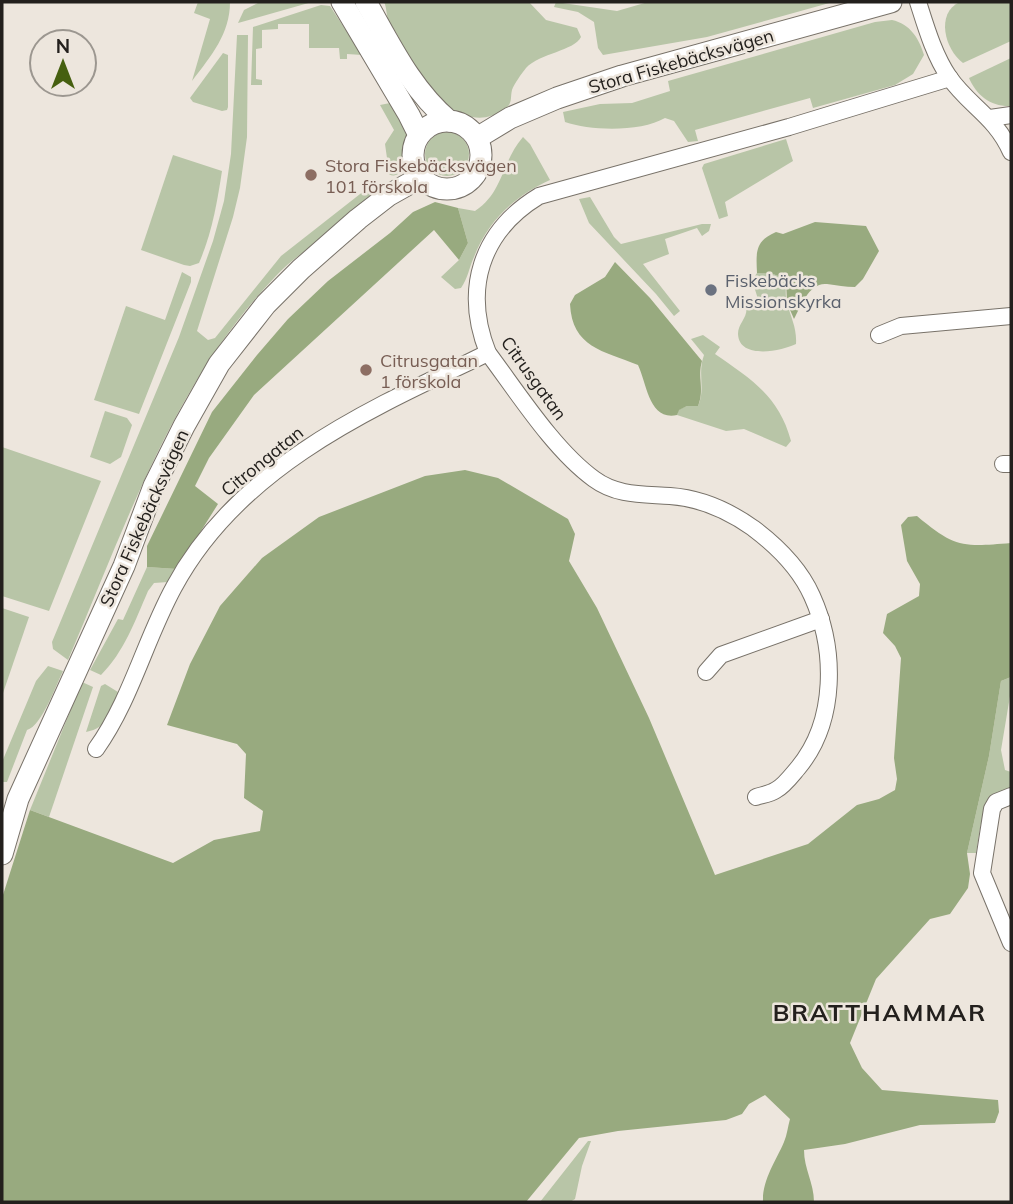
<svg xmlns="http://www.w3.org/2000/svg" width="1013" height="1204" viewBox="0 0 1013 1204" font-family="Mulish,sans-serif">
<rect width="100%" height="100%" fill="#ede6dd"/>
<!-- green -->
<g fill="#b8c5a7">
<path d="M198 2H230C230 34 211 56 192 81L210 19 194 13Z"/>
<polygon points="260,2 312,2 238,23 244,10"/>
<path d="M384 2H529L546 20 577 28 581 37C574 51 540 53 526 68 522 73 514 84 512 90 510 98 513 103 505 109 458 142 413 73 398 36 396 31 391 27 389 22 386 16 387 8 384 2Z"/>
<polygon points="556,2 617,11 648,2 833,2 707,37 603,55 598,48 594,22 578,12 554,7"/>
<path d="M960 2H1011V41L963 63C945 50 935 13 960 2Z"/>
<polygon points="321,5 330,6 362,55 347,54 347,59 340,59 339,48 309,48 309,24 278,24 278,29 262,30 262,48 256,49 256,79 262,80 262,85 251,85 253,27"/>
<path d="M892 20C910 24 919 38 924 55L913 74 895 85 813 108 810 98 695 130 698 141 688 142 674 121 665 118C641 132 591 131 565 122L563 112 600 104 632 103 670 91 668 81 875 22Z"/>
<path d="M237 35H248L247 137 240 188 233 217 197 331 208 340 215 338 281 256 369 187 377 192C363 205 349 220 333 231 313 246 292 258 275 277 173 383 125 527 68 660L53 649 52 642 179 337 213 241 224 201 231 154Z"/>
<polygon points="223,53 228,55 228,107 227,110 222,111 193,102 190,98"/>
<path d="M1011 58V106C991 107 977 96 969 78Z"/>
<path d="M390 103H396C404 122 422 156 400 173 394 177 390 176 385 171L387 158 385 144 394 130 380 105Z"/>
<circle cx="447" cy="154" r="22"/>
<path d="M523 137 530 144 550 180C515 196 488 220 474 257 469 268 468 278 461 288L455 289 441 277 459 260 468 243 458 208 475 211C504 192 501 162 523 137Z"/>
<polygon points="786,139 793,161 725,202 728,216 719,219 702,168 704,164"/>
<path d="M173 155 222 171C217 203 212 233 199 263L190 266 184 265 141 250Z"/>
<polygon points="590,197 614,237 621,244 702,224 711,224 709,231 702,236 697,228 665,239 669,254 643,264 680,311 674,316 656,294 589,223 579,199"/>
<polygon points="182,272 191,277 191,282 139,414 94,400 126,306 165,320"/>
<path d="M757 273 773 274 786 279C786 287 785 296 787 303 791 318 797 328 796 344 782 351 739 360 738 334 738 322 749 318 746 304L758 299 752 280Z"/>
<path d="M703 335 720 347 715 354C751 379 779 396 791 441L786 447 744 429 726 431 677 415 678 410 687 406H698C706 388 697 374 704 355L691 339Z"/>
<polygon points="105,411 127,418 132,425 121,457 110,464 90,457"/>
<polygon points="2,447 101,481 49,611 2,596"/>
<path d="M147 567 177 569 168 582 154 583 148 591C135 621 124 652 101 675L90 670 118 619 123 620Z"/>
<polygon points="2,608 29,617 2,696"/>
<path d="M48 666 63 671C56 685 42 726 27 730L7 782H3L2 785V762L36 681Z"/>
<path d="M1011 677V690L1001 750 1005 770 1011 772V788C979 798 982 824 976 853H967L989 756 1001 681Z"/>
<polygon points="82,682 93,687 49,817 30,810"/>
<path d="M105 684 118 692C112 711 108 728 86 732L101 686Z"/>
<polygon points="588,1141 591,1141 582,1166 575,1199 570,1202 540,1202"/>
</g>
<!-- forest -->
<g fill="#98aa7f">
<polygon points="435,202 458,208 468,243 459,260 434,230 254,395 209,458 195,486 218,504 177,569 147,567 147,546 212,412 257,355 288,319 328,281 390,233 413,212"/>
<path d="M815 222 866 226 879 251 863 279 855 287C845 287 837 285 827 284 809 282 801 306 794 319L787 303 786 279 773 274 757 273C756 252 755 241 776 232L783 234Z"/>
<path d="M615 262 650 298 702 361C697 378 705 389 698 406H687L679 410 677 415C649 421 647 384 638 365 603 351 572 347 570 304L575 295 605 277Z"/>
<path d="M465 470 498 478 568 519 575 534 569 561 597 608 649 718 715 875 808 844 857 805 879 799 895 790 897 779 894 758 901 658 895 646 883 633 887 614 919 596 920 584 907 561 901 525 908 517 917 516C955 548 963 547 1011 543V677L1001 681 989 756 967 853 970 874 968 888 950 914 930 919 876 979 850 1043 862 1068 882 1090 998 1100 999 1112 995 1123 920 1125 845 1144 804 1150C804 1169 814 1183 814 1202H763C762 1180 776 1161 784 1142 787 1135 788 1126 790 1119L765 1095 749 1104 742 1114 726 1120 618 1131 579 1138 526 1202H2V898L30 810 173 863 214 840 260 831 263 811 244 798 246 754 237 744 167 725 190 664 220 606 262 558 319 517 425 476Z"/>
</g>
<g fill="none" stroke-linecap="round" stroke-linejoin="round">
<defs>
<g id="minor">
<path d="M918 2C926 27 934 55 949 77 969 106 995 116 1011 152"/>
<polyline points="990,118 1011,115"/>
<polyline points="879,335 901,326 1011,316"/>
<polyline points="1003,464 1011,464"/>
<polyline points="706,672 721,655 821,619"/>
<path d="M96 749C131 700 145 640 174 587 239 466 370 409 488 353"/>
<polyline points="1011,796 996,802 992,809 982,873 1011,943"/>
<path d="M756 797C762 795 770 794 776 790 784 786 792 775 798 768 837 721 836 649 812 596 800 569 777 546 753 528 729 511 700 498 670 496 643 494 617 496 594 479 554 450 518 393 488 353 463 290 480 232 539 196L789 127 950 78"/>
</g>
<g id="tertiary">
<polyline points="342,2 409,115 419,135"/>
<path d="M366 2C390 44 411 89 449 121"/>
<circle cx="447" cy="155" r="34"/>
<polyline points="477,138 510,118 557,98 622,76 891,2"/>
<polyline points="2,854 18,799 124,566 154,486 184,426 219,364 266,304 301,269 358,219 389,195 421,177"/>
</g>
</defs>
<!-- minor casing -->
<use href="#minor" stroke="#787269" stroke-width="18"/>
<!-- tertiary casing -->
<use href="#tertiary" stroke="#787269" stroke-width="23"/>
<!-- minor -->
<use href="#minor" stroke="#fff" stroke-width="16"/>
<!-- tertiary -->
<use href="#tertiary" stroke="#fff" stroke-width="21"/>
</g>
<!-- markers -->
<g fill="#8d6e63" stroke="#ede6dd" stroke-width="2.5">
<circle cx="311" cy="175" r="7"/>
<circle cx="366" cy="370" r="7"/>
</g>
<circle fill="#6b7280" stroke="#ede6dd" stroke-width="2.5" cx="711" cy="290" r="7"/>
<g text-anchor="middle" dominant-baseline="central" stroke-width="5" stroke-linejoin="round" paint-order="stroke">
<!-- street labels -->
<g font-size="18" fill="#23201d" stroke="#ede6dd">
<text transform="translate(681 61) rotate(-16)">Stora Fiskebäcksvägen</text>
<text transform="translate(534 378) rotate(54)">Citrusgatan</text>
<text transform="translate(262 461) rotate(-39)">Citrongatan</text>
<text transform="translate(144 518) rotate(-66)">Stora Fiskebäcksvägen</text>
</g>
<!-- education labels -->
<g font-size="18" fill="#785e54" stroke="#ede6dd" text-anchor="start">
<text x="325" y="165">Stora Fiskebäcksvägen<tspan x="325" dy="21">101 förskola</tspan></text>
<text x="380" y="360">Citrusgatan<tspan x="380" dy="21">1 förskola</tspan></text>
</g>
<!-- worship labels -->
<g font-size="18" fill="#5b616d" stroke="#ede6dd" text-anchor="start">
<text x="725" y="280">Fiskebäcks<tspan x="725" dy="21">Missionskyrka</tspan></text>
</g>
<!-- district labels -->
<g font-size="24" font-weight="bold" letter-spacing="2" fill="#23201d" stroke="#ede6dd">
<text x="880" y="1012">BRATTHAMMAR</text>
</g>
</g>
<!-- border -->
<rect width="1013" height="1204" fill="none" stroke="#23201d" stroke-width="7"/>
<!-- north arrow -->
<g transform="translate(63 63)"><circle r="33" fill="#ede6dd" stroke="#9c9790" stroke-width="2"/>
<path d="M0-5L12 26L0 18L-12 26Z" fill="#466010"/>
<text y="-10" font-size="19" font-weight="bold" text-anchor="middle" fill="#23201d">N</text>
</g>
</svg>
